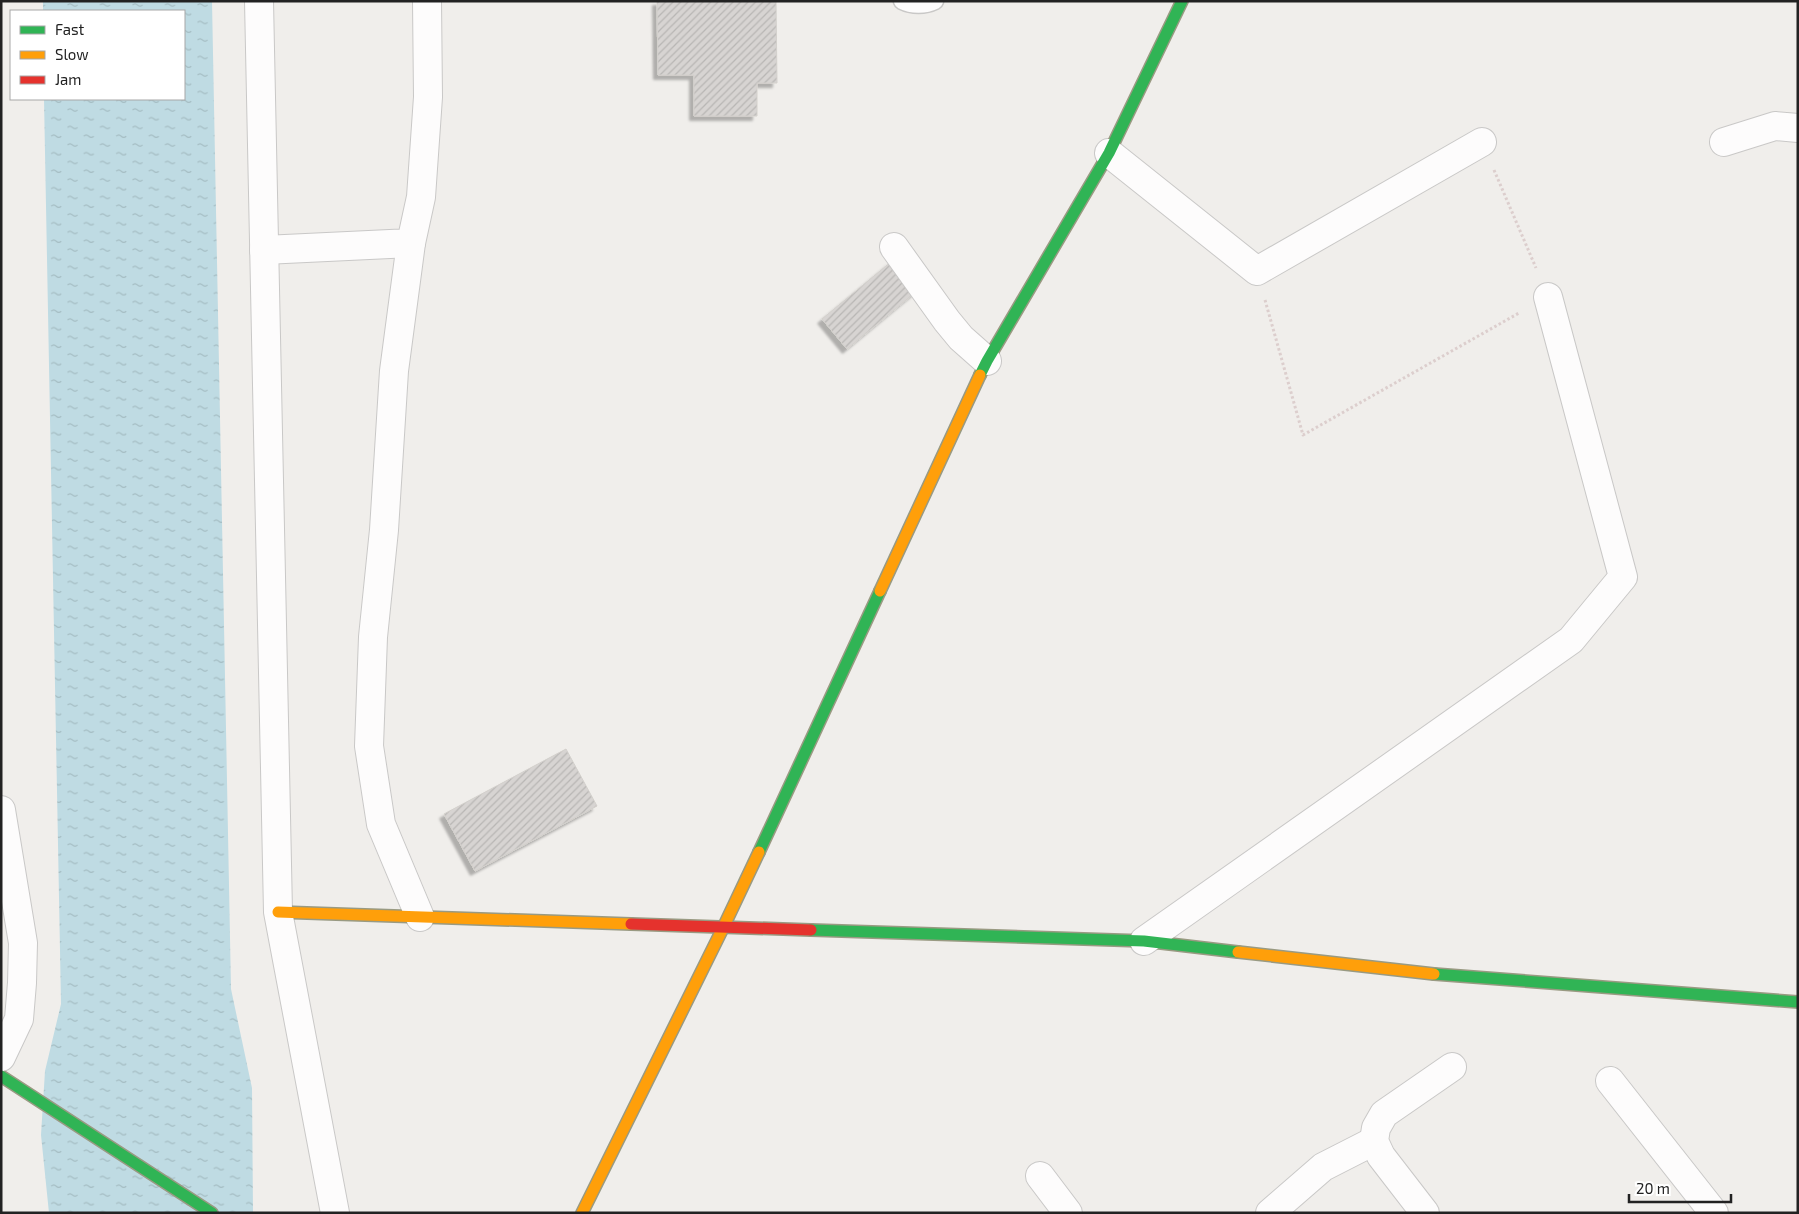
<svg xmlns="http://www.w3.org/2000/svg" width="1799" height="1214" viewBox="0 0 1799 1214" font-family="'Exo 2',sans-serif">
<defs>
<pattern id="water-ripples" width="26" height="14" patternUnits="userSpaceOnUse" patternTransform="scale(1.25)"><rect width="26" height="14" fill="#bfdbe3"/><path d="M2 4q2-2 4 0t4 0M15 11q2-2 4 0t4 0" fill="none" stroke="#a4bcc2"/></pattern>
<pattern id="building-hatch" width="6" height="6" patternUnits="userSpaceOnUse" patternTransform="scale(1.25)"><rect width="6" height="6" fill="#d7d4d2"/><path d="M-1 1l2-2M0 6l6-6M5 7l2-2" fill="none" stroke="#b8b6b4"/></pattern>
<filter id="shadow"><feDropShadow dx="-4.5" dy="4.5" stdDeviation="1" flood-color="#0004"/></filter>
</defs>
<rect width="100%" height="100%" fill="#f0eeeb"/>
<!-- water -->
<polygon fill="url(#water-ripples)" points="43,1 212,1 231,989 252,1088 253,1213 49,1213 41,1135 45,1071 61,1004 44,99 184,99 184,11 43,11"/>
<!-- building -->
<g fill="url(#building-hatch)" stroke="#d3d0cc" filter="url(#shadow)">
<polygon points="657,1 776,1 777,83 757,83 757,116 694,116 694,75 658,75"/>
<polygon points="892,261 917,291 847,349 822,319"/>
<polygon points="566,749 597,806 475,871 444,814"/>
</g>
<g fill="none" stroke-linecap="round" stroke-linejoin="round">
<defs>
<path id="lane" d="M902 1C912 6 925 6 935 1"/>
<g id="street">
<polyline points="259,1 278,912 335,1213"/>
<polyline points="1724,142 1775,126 1798,128"/>
<polyline points="1109,153 1257,271 1482,142"/>
<polyline points="411,243 394,371 384,530 373,637 369,746 381,824 420,917"/>
<polyline points="894,247 947,321 961,338 987,361"/>
<polyline points="264,250 411,243 421,197 428,97 427,1"/>
<polyline points="1,810 23,943 22,983 19,1019 1,1057"/>
<polyline points="1144,941 1571,640 1623,577 1548,297"/>
<polyline points="1610,1081 1714,1213"/>
<polyline points="1040,1176 1068,1213"/>
<polyline points="1270,1213 1323,1167 1374,1141"/>
<polyline points="1425,1213 1381,1156 1374,1141 1376,1128 1384,1114 1452,1067"/>
</g>
<g id="fast">
<polyline points="980,375 987,361 1109,153 1182,1"/>
<polyline points="759,852 880,591"/>
<polyline points="811,930 1144,941 1238,952"/>
<polyline points="1434,974 1798,1002"/>
<polyline points="1,1076 212,1213"/>
</g>
<g id="slow">
<polyline points="880,591 980,375"/>
<polyline points="278,912 631,924"/>
<polyline points="1238,952 1434,974"/>
<polyline points="582,1213 723,928 759,852"/>
</g>
<polyline id="jam" points="631,924 811,930"/>
</defs>
<!-- lane casing -->
<use href="#lane" stroke="#c9c8c7" stroke-width="19"/>
<!-- street casing -->
<use href="#street" stroke="#c9c8c7" stroke-width="30"/>
<!-- fast casing -->
<use href="#fast" stroke="#999a82" stroke-width="14"/>
<!-- slow casing -->
<use href="#slow" stroke="#999a82" stroke-width="14"/>
<!-- jam casing -->
<use href="#jam" stroke="#999a82" stroke-width="14"/>
<!-- path -->
<g stroke="#dccecd" stroke-width="3" stroke-dasharray="2.5 2.5" stroke-linecap="butt">
<polyline points="1494,170 1536,268"/>
<polyline points="1265,300 1303,435 1519,313"/>
</g>
<!-- lane -->
<use href="#lane" stroke="#fdfcfc" stroke-width="16"/>
<!-- street -->
<use href="#street" stroke="#fdfcfc" stroke-width="28"/>
<!-- fast -->
<use href="#fast" stroke="#30b455" stroke-width="11"/>
<!-- slow -->
<use href="#slow" stroke="#ff9f0a" stroke-width="11"/>
<!-- jam -->
<use href="#jam" stroke="#e5322d" stroke-width="11"/>
</g>
<!-- border -->
<rect width="1799" height="1214" fill="none" stroke="#222222" stroke-width="5"/>
<!-- legend -->
<rect x="10" y="10" width="175" height="90" fill="#ffffff" stroke="#a7a7a7"/>
<rect x="20" y="26" width="25" height="8" fill="#30b455" stroke="#a7a7a7"/>
<text x="55" y="35" font-size="15" fill="#222222">Fast</text>
<rect x="20" y="51" width="25" height="8" fill="#ff9f0a" stroke="#a7a7a7"/>
<text x="55" y="60" font-size="15" fill="#222222">Slow</text>
<rect x="20" y="76" width="25" height="8" fill="#e5322d" stroke="#a7a7a7"/>
<text x="55" y="85" font-size="15" fill="#222222">Jam</text>
<!-- scale -->
<path d="M1629 1194v8h102v-8" fill="none" stroke="#222222" stroke-width="2.5"/>
<text x="1636" y="1194" font-size="15" fill="#222222" stroke="#ffffff" stroke-width="4" paint-order="stroke">20 m</text>
</svg>
